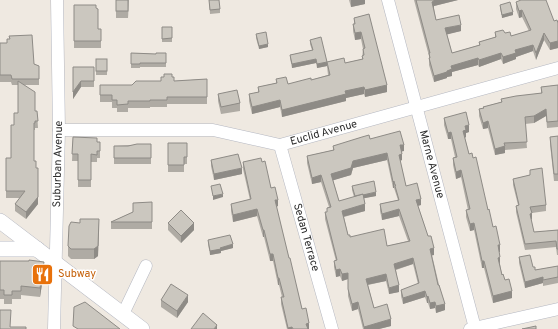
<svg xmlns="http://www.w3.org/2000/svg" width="558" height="329" viewBox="0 0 558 329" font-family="Overpass,sans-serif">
<rect width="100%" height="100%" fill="#efe9e1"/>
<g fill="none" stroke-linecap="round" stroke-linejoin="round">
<defs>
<g id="minor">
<path id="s1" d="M388 0 475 328"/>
<path id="s2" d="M59 130H213L280 145 558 68"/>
<path id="s3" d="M280 145 332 329"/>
<polyline points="123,314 146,266"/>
<path id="s4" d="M54 329 59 130 57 0"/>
<polyline points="470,329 558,309"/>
</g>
<g id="tertiary">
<polyline points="0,221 142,329"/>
<polyline points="0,249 37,249"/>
</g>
</defs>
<!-- minor casing -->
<use href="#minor" stroke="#b4b7c1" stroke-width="13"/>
<!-- tertiary casing -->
<use href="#tertiary" stroke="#b4b7c1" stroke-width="16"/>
<!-- minor -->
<use href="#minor" stroke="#fff" stroke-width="12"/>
<!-- tertiary -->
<use href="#tertiary" stroke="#fff" stroke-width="15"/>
</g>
<!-- wall -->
<g fill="#afaba4" fill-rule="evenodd">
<polygon points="116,0 129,0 128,18 116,18"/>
<polygon points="209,0 220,9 220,13 210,14"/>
<polygon points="349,0 365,0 365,4 351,7"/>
<polygon points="414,0 458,0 434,6 434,8 436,20 461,31 447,34 452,53 479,45 479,42 495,37 495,32 505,33 511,36 529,31 522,17 519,18 516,9 516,2 558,23 558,48 550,50 544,40 536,60 533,51 516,57 516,59 503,64 501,59 479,67 478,65 452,72 452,76 447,77 447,78 434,82 429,65 429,56"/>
<polygon points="74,5 98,29 101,29 101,48 74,48"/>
<polygon points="500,5 513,15 502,18 500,8"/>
<polygon points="369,14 387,92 365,97 364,94 346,98 346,101 282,117 280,107 252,114 249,101 249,94 258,92 258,87 276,83 276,79 288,84 311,80 328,75 327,66 317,68 316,63 292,68 290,58 290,55 312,50 310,44 310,40 327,62 345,63 362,59 363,49 361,39 355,40 353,31 353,24 354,24 354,18"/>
<rect x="162" y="27" width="10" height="15"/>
<polygon points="256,34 268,47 259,49 256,38"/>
<polygon points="0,43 34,64 39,66 39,85 24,85 35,111 37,111 38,128 35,128 35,130 34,130 34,161 38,204 26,219 15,211 15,204 20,198 6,198 6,158 11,158 14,125 18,113 18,85 12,85 11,82 0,82"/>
<polygon points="131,53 156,54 166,53 166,67 140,67 140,68 131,68"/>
<rect x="96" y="59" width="11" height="16"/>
<polygon points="73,67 94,67 94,87 81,87 73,99"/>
<polygon points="172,77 174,81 207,79 207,104 167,104 167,107 150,107 150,108 128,108 128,112 117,112 117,108 112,108 112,102 100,102 100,85 132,85 161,81"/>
<polygon points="558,85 558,127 547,128 546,116 534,123 525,124 527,148 505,150 505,153 495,155 488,128 483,129 479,116 479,109 483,108 483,107 501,102 501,99 541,93 541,87"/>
<polygon points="218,94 240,103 240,111 221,114 218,101"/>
<polygon points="444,118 469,132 466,133 466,137 465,138 469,154 488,210 493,227 500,252 499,252 500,264 502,275 512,298 493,303 484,268 482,268 474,230 470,231 466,217 466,210 468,210 461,177 456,179 453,165 453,158 455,157 451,139 448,139 444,125"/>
<polygon points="558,136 558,181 554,181 550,144 550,137"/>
<polygon points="73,137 97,142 100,142 100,158 97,158 97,162 91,162 91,187 78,187 78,161 72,161"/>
<path d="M370 139 404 151H401L402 160 400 161 406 186 421 205 418 206 434 255H432L445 310 436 313 435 308 430 309 428 303H427L425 297 403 304 401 296V290L418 284 413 264 396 270 399 292 389 294 386 281 368 285 374 308 391 326 379 329H363L358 309 352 311 348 296V279L342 281 340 276 336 277 334 267V261H336L325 219V212H327V208L329 207 321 182 312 184 307 163V156L333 150V146ZM387 160 393 188H394L398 200 380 204V211L382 220 399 216 408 241 387 246 350 237 348 235 344 217 365 211 364 198 376 196 352 186V190L354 197 339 201 333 180 351 175 353 168Z"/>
<polygon points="168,143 187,143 187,164 184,164 184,172 168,172"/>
<polygon points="151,144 151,164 114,164 114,146"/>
<polygon points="211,160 242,174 214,180 211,166"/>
<polygon points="243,162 262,162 278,206 276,207 302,309 309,329 287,329 281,304 281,297 282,297 279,285 278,285 273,261 270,261 264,237 263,237 257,216 233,222 231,211 231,204 250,200 243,169"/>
<polygon points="530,170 546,205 546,211 532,213 532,219 531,220 534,232 558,230 558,255 557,255 556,247 525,250 516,212 516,206 518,205 513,185 513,179 530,175"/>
<polygon points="152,202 152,229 111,229 111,222 133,212"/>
<polygon points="168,223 194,230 181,243 168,230"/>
<polygon points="99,229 98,256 94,259 71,259 68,256 68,246"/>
<polygon points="208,240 233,248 221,251 221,253 210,255 208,244"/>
<polygon points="519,257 533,267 535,270 558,266 558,283 543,286 543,283 525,288 519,263"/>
<polygon points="0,261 44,271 40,297 21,295 21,299 12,299 12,304 4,304 4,299 0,299"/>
<polygon points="161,300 188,302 177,318 161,307"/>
</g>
<!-- shaded-wall -->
<g fill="#8e8b86">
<polygon points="351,0 365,0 365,4 351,7"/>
<polygon points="434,0 458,0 434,6 434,8 432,8 432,2"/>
<polygon points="522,10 522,17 519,18 519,11"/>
<polygon points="513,12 513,15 502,18 502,15"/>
<polygon points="461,25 461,31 445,35 445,28"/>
<polygon points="361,32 361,39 355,40 355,33"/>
<polygon points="544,33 544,40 536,60 536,53"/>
<polygon points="558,41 558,48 550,50 550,43"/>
<polygon points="268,44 268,47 259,49 259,46"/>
<polygon points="533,45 533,51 516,57 516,59 503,64 503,57 515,50"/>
<polygon points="501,53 501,59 479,67 479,60"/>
<polygon points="478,58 478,65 452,72 452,76 447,77 447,78 434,82 434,76 447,71 451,66"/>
<polygon points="316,59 316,63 292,68 292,64"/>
<polygon points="327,62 327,66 317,68 317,64"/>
<polygon points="81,81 81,87 73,99 73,92"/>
<polygon points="387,85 387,92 365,97 365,90"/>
<polygon points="364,87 364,94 346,98 346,101 282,117 282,110 345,91"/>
<polygon points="280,100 280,107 252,114 252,107"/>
<polygon points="546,109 546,116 534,123 534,116"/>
<polygon points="488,121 488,128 483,129 483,123"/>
<polygon points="469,125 469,132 466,133 466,137 463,138 463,131 465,126"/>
<polygon points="451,132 451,139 448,139 448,133"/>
<polygon points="400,145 404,145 404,151 400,152"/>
<polygon points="505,146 505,153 495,155 495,149"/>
<polygon points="387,153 387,160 353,168 351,175 331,181 331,174 353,161"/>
<polygon points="402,154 402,160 399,161 399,155"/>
<polygon points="242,168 242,174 214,180 214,174"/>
<polygon points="461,170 461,177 456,179 456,172"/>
<polygon points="38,175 38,204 26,219 26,212"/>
<polygon points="321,175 321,182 312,184 312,178"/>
<polygon points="394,181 394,188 393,188 393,182"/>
<polygon points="376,192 376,196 355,200 355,197"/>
<polygon points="223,194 223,197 213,200 213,196"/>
<polygon points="421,199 421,205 416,206 416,200"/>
<polygon points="275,200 278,200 278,206 275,207"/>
<polygon points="365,204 365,211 342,217 342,211"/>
<polygon points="257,209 257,216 233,222 233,215"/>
<polygon points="399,209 399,216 382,220 382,214"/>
<polygon points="532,213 532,219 530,220 530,214"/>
<polygon points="99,219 98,256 94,259 94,249"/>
<polygon points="194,223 194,230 181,243 181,236"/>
<polygon points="474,223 474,230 470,231 470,224"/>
<rect x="263" y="230" width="1" height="7"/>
<polygon points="233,244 233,248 221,251 221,253 210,255 210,251"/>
<rect x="498" y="245" width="2" height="7"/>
<polygon points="434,248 434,255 430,256 430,249"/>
<rect x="270" y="254" width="3" height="7"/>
<polygon points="500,257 500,264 498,265 498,258"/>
<polygon points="413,258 413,264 394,270 394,264"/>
<rect x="482" y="261" width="2" height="7"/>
<polygon points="44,262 44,271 40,297 40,288"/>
<polygon points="340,269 340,276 336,277 336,270"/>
<polygon points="348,273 348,279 342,281 342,274"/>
<polygon points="386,274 386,281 366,285 366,279"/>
<polygon points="543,277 543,283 525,288 525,282"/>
<rect x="278" y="278" width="1" height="7"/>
<polygon points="399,285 399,292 389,294 389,288"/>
<polygon points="425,291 425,297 403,304 403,298"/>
<polygon points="512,291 512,298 493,303 493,296"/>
<polygon points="188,295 188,302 177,318 177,311"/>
<polygon points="428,296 428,303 427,303 427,297"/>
<polygon points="358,302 358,309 352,311 352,304"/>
<polygon points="435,302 435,308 430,309 430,303"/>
<polygon points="445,304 445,310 436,313 436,306"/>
<polygon points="391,319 391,326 379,329 364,329 364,327"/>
<polygon points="309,323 309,329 306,329 306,324"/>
<polygon points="217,325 217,329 214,329"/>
<polygon points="292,327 292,329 288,329 288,328"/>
</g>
<!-- building -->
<g fill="#cbc7bf" stroke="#8e8b86" fill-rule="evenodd">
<rect x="116" y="0" width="12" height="11"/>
<polygon points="209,0 219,0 220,9 210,10"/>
<polygon points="416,0 434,0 434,1 432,2 436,20 459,15 461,25 445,28 452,53 480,45 479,42 496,37 495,32 503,30 505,33 510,32 511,36 531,30 522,10 519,11 516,2 521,0 546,0 554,21 557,20 558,23 558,41 550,43 544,33 536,53 533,45 515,50 516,53 503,57 501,53 479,60 478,58 451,66 452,69 447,71 447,72 434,76 429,58 430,58 429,53 430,53"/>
<polygon points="510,2 513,12 502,15 500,5"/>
<polygon points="74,5 96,5 96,8 98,9 98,29 101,29 101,41 74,41"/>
<polygon points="369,14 387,85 365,90 364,87 345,91 346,94 282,110 280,100 252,107 249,94 259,92 258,87 277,83 276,79 286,77 288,84 311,78 311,80 330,75 327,62 344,58 345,63 363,59 362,56 364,55 363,49 365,48 361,32 355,33 353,24 355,24 354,18"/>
<polygon points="162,27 172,27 172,38 162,39"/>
<polygon points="266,32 268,44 259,46 256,34"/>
<polygon points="32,35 34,64 39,66 39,79 12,79 11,75 0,75 0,43 7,43 7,39 10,39 9,36"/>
<polygon points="321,37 327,62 317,64 316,59 292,64 290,55 313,50 310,40"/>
<polygon points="131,53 156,54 156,53 166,53 166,63 140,63 140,64 131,64"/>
<rect x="96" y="59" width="11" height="12"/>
<polygon points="73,67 94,67 94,81 81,81 73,92"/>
<polygon points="164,74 172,74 172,77 174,77 174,81 207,79 207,97 167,97 167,100 150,100 150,101 128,101 128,104 117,105 117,100 112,100 112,95 100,95 100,85 132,85 136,81 161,81 161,77 164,77"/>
<polygon points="18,81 35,92 35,111 37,111 38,121 35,121 35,123 34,123 34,161 36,161 36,168 38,168 38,197 26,212 15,204 25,191 6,191 6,158 11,158 11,125 14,125 14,113 18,113"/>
<polygon points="558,85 558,121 547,122 546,109 534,116 525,117 527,142 504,143 505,146 495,149 488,121 483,123 479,109 484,108 483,107 502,102 501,99 516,96 542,93 541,87"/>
<polygon points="237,90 240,103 221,107 218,94"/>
<polygon points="466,112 469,125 465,126 466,130 463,131 469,154 472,153 473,158 476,157 488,210 489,209 493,227 496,226 500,245 498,245 500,257 498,258 502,275 503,274 505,280 509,279 512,291 493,296 484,261 482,261 474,223 470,224 466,210 470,209 461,170 456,172 453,158 457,157 451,132 448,133 444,118"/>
<path d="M400 131 404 145H400L402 154 399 155 406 186 417 183 421 199 416 200 428 236H431L434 248 430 249 438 285H439L445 304 436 306 435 302 430 303 428 296 427 297 425 291 403 298 401 290 419 283 413 258 394 264 399 285 389 288 386 274 366 279 374 308 387 304 391 319 364 327 358 302 352 304 348 289V273L342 274 340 269 336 270 334 261 337 260 325 212H327V208L331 207 321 175 312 178 307 156 334 150 333 146 362 137 369 135 370 139ZM387 153 393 182 394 181 395 185H396L395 186 399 200 380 204 382 214 399 209 410 241 387 246 384 229 350 237V235H348L342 211 365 204 363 194 339 201 331 174 351 168 353 161Z"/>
<polygon points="558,136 558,174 554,174 550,137"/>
<polygon points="73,137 97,138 97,142 100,142 100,151 97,151 97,155 91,154 91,180 78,180 78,154 72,154"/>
<polygon points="168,143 187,143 187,157 184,157 184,165 168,165"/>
<polygon points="137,144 151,144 151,158 114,158 114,146 128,146"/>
<polygon points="238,154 242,168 214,174 211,160"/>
<polygon points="261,158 262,162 265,161 271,188 275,187 278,200 275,200 281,225 289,258 290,258 302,309 306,308 309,323 306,324 308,329 293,329 292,327 288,328 281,297 284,297 279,278 278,278 273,254 270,254 264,230 263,230 257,209 233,215 231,204 251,199 243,162"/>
<polygon points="542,168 546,205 530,207 532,213 530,214 534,232 558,230 558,249 557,249 556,241 525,244 516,206 519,205 513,179 530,175 530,170"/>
<polygon points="374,181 376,192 363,195 363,194 355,196 352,186"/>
<polygon points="220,184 223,194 213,196 211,186"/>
<polygon points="152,202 152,222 111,222 133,212 133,203"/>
<polygon points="181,210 194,223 181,236 168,223"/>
<polygon points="80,219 99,219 98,246 94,249 71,249 68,246 69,226 71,222 80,223"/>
<polygon points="230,235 233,244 220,248 221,249 210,251 208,240"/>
<polygon points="530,255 533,267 535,267 535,270 558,266 558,277 543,280 543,277 525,282 519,257"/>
<polygon points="29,260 44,262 40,288 21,286 21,291 12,291 12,295 4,295 4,290 0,290 0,261 29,261"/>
<polygon points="171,284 188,295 177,311 161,300"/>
<polygon points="85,302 120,329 78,329 73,326 74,307"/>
<polygon points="0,310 11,310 10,327 26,327 26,329 0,329"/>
<polygon points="203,313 217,325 214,329 191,329"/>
<polygon points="536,326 536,329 522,329"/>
</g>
<!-- icons -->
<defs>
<symbol id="restaurant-square" viewBox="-11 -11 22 22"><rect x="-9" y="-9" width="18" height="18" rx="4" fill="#e8710a" stroke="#fff"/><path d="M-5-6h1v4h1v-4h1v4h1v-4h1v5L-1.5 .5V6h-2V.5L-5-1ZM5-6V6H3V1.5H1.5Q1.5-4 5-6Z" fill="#fff"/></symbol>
</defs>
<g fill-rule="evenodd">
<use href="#restaurant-square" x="30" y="262" width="25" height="25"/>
</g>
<g text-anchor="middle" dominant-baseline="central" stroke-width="3" stroke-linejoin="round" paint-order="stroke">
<!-- street labels -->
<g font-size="11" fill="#2e2e2e" stroke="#fff">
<text stroke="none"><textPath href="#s2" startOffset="268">Euclid Avenue</textPath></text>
<text stroke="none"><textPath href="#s1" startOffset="170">Marne Avenue</textPath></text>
<text stroke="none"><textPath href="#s4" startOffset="165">Suburban Avenue</textPath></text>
<text stroke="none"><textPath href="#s3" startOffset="96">Sedan Terrace</textPath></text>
</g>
<!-- food labels -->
<g font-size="11" fill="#c56008" stroke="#fff" text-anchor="start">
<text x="58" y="274">Subway</text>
</g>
</g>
</svg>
